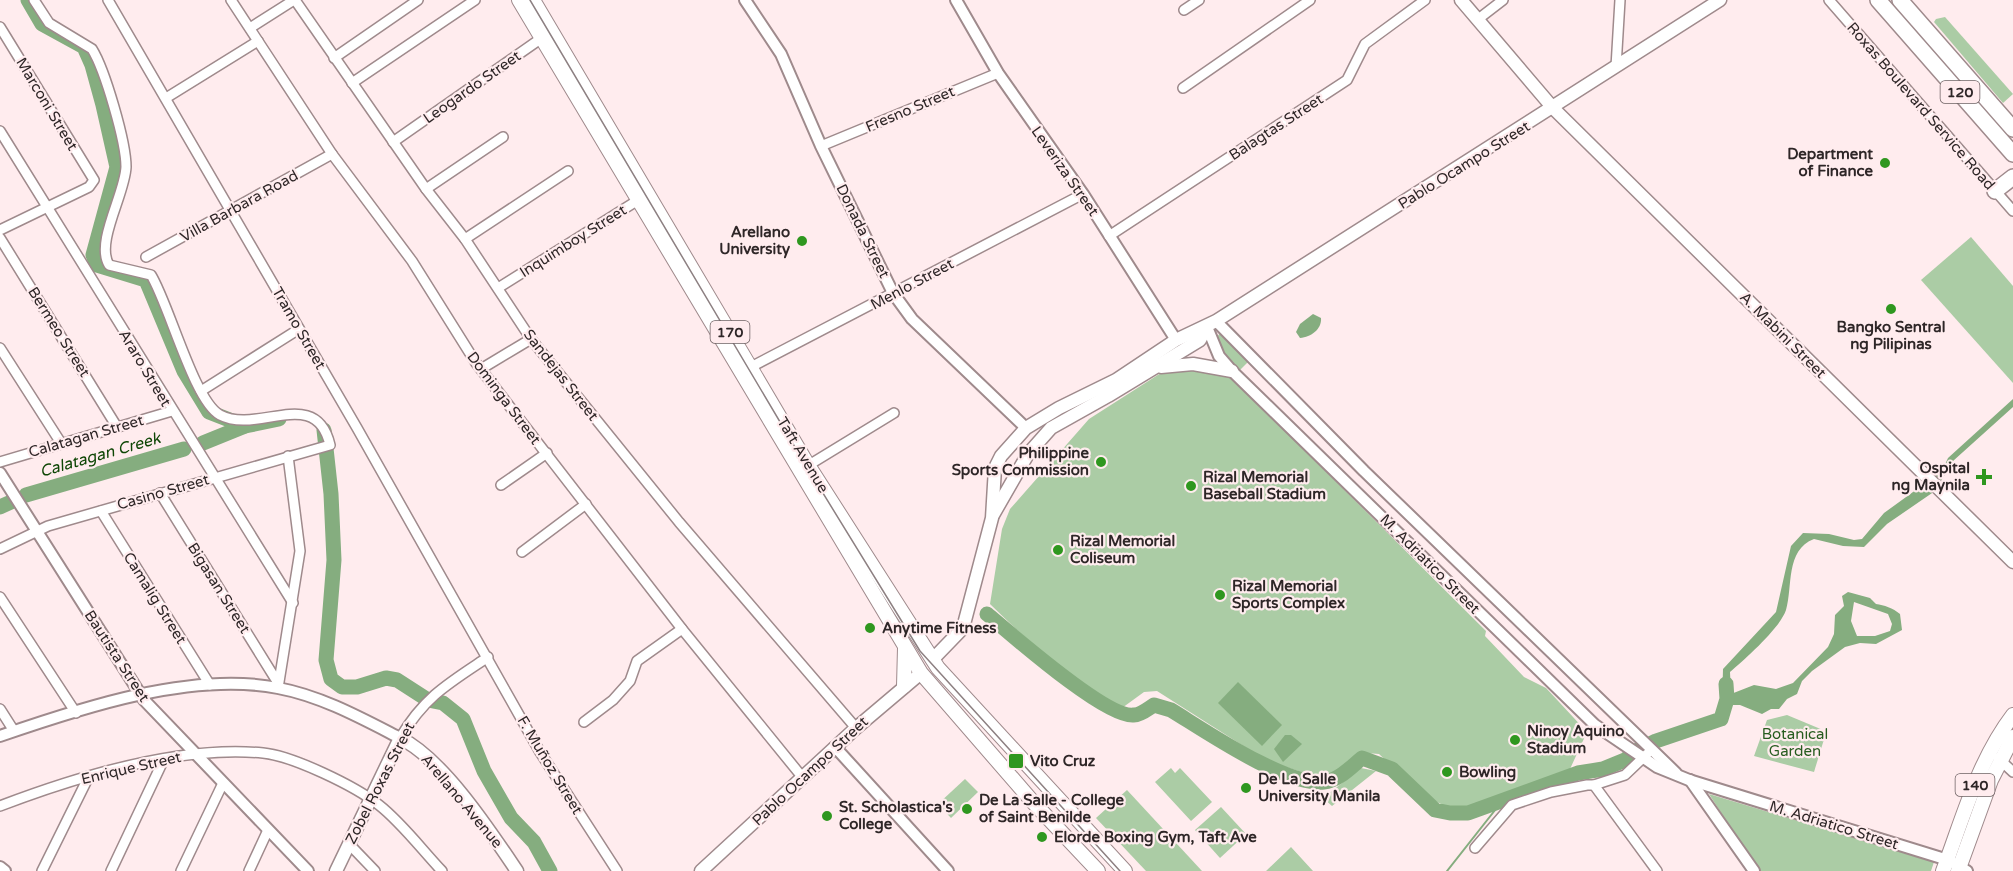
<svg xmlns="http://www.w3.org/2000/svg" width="2013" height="871" viewBox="0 0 2013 871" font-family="'Varela Round',sans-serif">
<rect width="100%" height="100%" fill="#ffecee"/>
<!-- green -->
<g fill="#abcca5">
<polygon points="1945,17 2013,94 2003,103 1934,22 1936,19"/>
<polygon points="1971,237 2013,286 2013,383 1921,280"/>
<polygon points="1220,333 1249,361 1240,370 1226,356 1217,337"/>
<path d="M1182 369 1227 373 1486 631 1485 636 1524 677 1546 688 1587 732 1570 769C1543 779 1474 811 1450 807 1430 804 1395 768 1379 754 1357 750 1343 768 1327 780L1267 761 1157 691 1144 692 1122 708C1073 679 1031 645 990 604L1002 529 1010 509 1089 419 1164 371Z"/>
<polygon points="1787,715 1823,730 1825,736 1814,772 1754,756 1767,720"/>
<polygon points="1171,768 1175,773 1180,768 1212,802 1191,821 1155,782"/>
<polygon points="1361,768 1376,771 1332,806 1323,798"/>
<polygon points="965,779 978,792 951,818 938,804"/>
<polygon points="1127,790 1202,871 1146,871 1096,818"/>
<polygon points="1709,794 1934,862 1931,871 1758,871"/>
<polygon points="1221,807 1246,834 1220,858 1195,830"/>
<polygon points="1291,847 1313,871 1266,871 1289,849"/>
</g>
<!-- water -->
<g fill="#85ad7f" fill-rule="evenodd">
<path d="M1313 314 1321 318C1322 329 1311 337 1300 338L1296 332 1300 324Z"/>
<path d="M2013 399V407L1953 461 1935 491 1887 524 1864 547 1843 546 1814 539C1785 550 1793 587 1786 610 1780 628 1745 659 1730 672L1731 694 1754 685 1776 689 1793 683 1828 647 1834 634 1835 615 1844 606 1842 596 1848 592 1870 598 1876 604C1884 605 1893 608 1900 614L1902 630 1876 644 1860 643 1845 647 1812 671 1802 681 1797 694 1787 699 1779 709H1771L1762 714 1740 705H1722L1723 669 1776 612 1791 546 1803 533 1829 534 1854 540 1862 539 1884 513 1942 471 1948 458ZM1854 602 1888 614 1892 624 1890 631 1875 636H1857L1851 621Z"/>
<polygon points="1238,682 1282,725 1262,746 1218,703"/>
<polygon points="1285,735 1291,735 1302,744 1283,762 1274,749"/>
</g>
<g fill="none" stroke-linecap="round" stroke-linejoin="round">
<!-- stream -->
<polyline stroke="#85ad7f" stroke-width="2" points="1447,871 1503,800"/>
<!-- river -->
<g stroke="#85ad7f" stroke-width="15">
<polyline points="28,0 42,24 84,47 92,65 103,105 117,167 93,255 97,265 146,280 184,371 209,412 245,426 279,419"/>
<polyline points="324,430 331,494 334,560 326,660 331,679 342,687 357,687 386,678 397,680 428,700 443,703 463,719 484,771 511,818 534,842 550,871"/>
<polyline points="203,443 245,426"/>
<polyline points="26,495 184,449"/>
<polyline points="0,507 11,502"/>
<path d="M987 614C1011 634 1107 719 1134 715 1141 715 1149 708 1154 705L1171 710C1204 730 1285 786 1324 782 1338 781 1351 767 1362 758L1392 769 1435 810 1450 813H1468L1578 773 1603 769 1625 760 1636 751 1656 741 1721 719 1727 699 1726 684"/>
</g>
<defs>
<g id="minor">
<polyline points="108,0 357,428 540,752 617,871"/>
<polyline points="231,0 332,154 412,261 476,363 682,629 803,778"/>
<polyline points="295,0 426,189 465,239 531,339 679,522 856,728"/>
<polyline points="1829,0 2013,211"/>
<polyline points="1184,10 1199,0"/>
<polyline points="1477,20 1503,0"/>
<polyline points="0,27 94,180 89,187 0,230"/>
<polyline points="250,28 294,0"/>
<polyline points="334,58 418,0"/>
<polyline points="1616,67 1620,0"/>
<polyline points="352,83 475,0"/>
<polyline points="1183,88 1310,0"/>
<polyline points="166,98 258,41"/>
<polyline points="0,131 293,603"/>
<polyline points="393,142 546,35"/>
<polyline points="821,146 998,73"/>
<polyline points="426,189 503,137"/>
<polyline points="1109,236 1347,80 1365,44 1425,0"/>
<polyline points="0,238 117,427"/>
<polyline points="465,239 568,171"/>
<polyline points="146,257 332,154"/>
<polyline points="498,288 643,197"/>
<polyline points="0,348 61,443"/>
<polyline points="481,369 531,339"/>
<polyline points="747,369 1083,194"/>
<polyline points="201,391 299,329"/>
<polyline points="0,462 172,411"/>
<polyline points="804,468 894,413"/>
<polyline points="501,485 547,453"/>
<polyline points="160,493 278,683"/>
<polyline points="101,511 210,685"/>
<path d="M0 549 48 526 330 445C316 385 258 435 220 415 194 401 169 304 151 275L109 265C95 242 125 194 126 167 126 142 105 70 92 49L49 23 34 0"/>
<polyline points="522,552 586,504"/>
<polyline points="0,597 76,713"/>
<polyline points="278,688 300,551 288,456"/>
<polyline points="0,709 14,731"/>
<polyline points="584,722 613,700 630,681 637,661 682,629"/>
<path d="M400 738C425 696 449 683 488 657"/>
<polyline points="1998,758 2013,772"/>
<polyline points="1594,785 1657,871"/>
<path d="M0 806C76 777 181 745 263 753 293 756 355 786 379 805 402 823 422 850 442 871"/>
<polyline points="349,844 375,871"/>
<polyline points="1475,848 1512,805 1551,792 1587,785 1594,785 1625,775 1647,754"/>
<polyline points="42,871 88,778"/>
<polyline points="111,871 164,759"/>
<polyline points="181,871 223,783"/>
<polyline points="249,871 268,830"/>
</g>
<g id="tertiary">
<polyline points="745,0 781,54 821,146 893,293 912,319 1026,428"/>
<polyline points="956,0 998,73 1083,194 1176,340"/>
<polyline points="1216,321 1364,471 1676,773"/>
<polyline points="1207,327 1219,356 1232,371 1595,725 1657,767 1689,780 1948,860 1967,871"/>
<polyline points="0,473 144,700 308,871"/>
<path d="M0 736C81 708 192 671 278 688 321 696 361 718 400 738"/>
<polyline points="835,747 948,871"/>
<polyline points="1690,780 1754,871"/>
<polyline points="0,867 5,871"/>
</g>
<g id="secondary">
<polyline points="1461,0 1553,108 2013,562"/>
<polyline points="1161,367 1193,364 1232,371"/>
<polyline points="993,515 1028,454 1051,428 1108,396 1200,340 1207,327"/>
<polyline points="933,659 963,628 992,518 995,468 1001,456 1026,428 1059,408 1116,380 1176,340 1216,321 1720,0"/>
<path d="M336 871 400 738C443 759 490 831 517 871"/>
<polyline points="701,871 856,728 921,673"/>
</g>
<g id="primary">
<polyline points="519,0 921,673 1032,801 1098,871"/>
<polyline points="533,0 808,465 938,668 1125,871"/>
<polyline points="904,686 905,648"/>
<path d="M1943 871C1963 818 1978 761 2013 715"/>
<polyline points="1958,871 1991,780 2013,737"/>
</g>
<g id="trunk">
<polyline points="1878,0 2013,154"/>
<polyline points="1900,0 2013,129"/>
<polyline points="1995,191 2013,177"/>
</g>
</defs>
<!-- minor casing -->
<use href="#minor" stroke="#9f8a8c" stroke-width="12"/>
<!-- tertiary casing -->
<use href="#tertiary" stroke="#9f8a8c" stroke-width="14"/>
<!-- secondary casing -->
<use href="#secondary" stroke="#9f8a8c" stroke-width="15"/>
<!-- primary casing -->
<use href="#primary" stroke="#9f8a8c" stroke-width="16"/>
<!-- trunk casing -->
<use href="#trunk" stroke="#9f8a8c" stroke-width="18"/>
<!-- minor -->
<use href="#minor" stroke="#fff" stroke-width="9"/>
<!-- tertiary -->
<use href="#tertiary" stroke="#fff" stroke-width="10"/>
<!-- secondary -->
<use href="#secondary" stroke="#fff" stroke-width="12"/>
<!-- primary -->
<use href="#primary" stroke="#fff" stroke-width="14"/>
<!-- trunk -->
<use href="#trunk" stroke="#fff" stroke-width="15"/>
<!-- tram -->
<polyline stroke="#8d8082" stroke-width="1.5" points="530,0 802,459 920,651 1120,871"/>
</g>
<!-- markers -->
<g fill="#2f971f" stroke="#ffecee" stroke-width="2">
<circle cx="1885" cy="163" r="6"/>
<circle cx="802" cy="241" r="6"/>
<circle cx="1891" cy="309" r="6"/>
<circle cx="1101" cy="462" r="6"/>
<path d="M1981 468h6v6h6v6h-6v6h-6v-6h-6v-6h6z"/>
<circle cx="1191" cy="486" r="6"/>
<circle cx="1058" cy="550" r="6"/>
<circle cx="1220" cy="595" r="6"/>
<circle cx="870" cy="628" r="6"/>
<circle cx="1515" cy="740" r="6"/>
<rect x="1008" y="753" width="16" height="16" rx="3"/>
<circle cx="1447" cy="772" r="6"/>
<circle cx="1246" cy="788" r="6"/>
<circle cx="967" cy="809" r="6"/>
<circle cx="827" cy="816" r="6"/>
<circle cx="1042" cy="837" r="6"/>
</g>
<g text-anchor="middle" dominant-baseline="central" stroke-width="4.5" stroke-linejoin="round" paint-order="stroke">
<!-- shield labels -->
<g fill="#ffecee" stroke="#6d6163" stroke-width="1.5">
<rect x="1940.5" y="81" width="39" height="22" rx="4.5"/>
<rect x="710.5" y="321" width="39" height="22" rx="4.5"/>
<rect x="1955.5" y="774" width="39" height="22" rx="4.5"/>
</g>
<g font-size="14" font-weight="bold" fill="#2e2627">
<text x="1960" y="92">120</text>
<text x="730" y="332">170</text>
<text x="1975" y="785">140</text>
</g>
<!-- street labels -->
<g font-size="15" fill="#2e2627" stroke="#ffecee">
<text transform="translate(472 87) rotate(-35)">Leogardo Street</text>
<text transform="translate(47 104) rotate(59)">Marconi Street</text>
<text transform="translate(1921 106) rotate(49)">Roxas Boulevard Service Road</text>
<text transform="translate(910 109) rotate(-23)">Fresno Street</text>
<text transform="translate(1276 127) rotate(-33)">Balagtas Street</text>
<text transform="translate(1464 165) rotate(-32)">Pablo Ocampo Street</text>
<text transform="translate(1065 171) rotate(55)">Leveriza Street</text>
<text transform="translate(239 206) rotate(-29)">Villa Barbara Road</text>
<text transform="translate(863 231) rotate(64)">Donada Street</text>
<text transform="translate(573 241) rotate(-32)">Inquimboy Street</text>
<text transform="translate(912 284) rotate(-28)">Menlo Street</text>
<text transform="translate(299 328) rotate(60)">Tramo Street</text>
<text transform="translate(59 332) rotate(58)">Bermeo Street</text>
<text transform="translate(1783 335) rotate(45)">A. Mabini Street</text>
<text transform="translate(145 368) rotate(59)">Araro Street</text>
<text transform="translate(561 375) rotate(52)">Sandejas Street</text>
<text transform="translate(504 398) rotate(53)">Dominga Street</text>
<text transform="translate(86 436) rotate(-16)">Calatagan Street</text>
<text transform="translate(803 455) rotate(59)">Taft Avenue</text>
<text transform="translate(163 492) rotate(-16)">Casino Street</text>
<text transform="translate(1430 564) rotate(45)">M. Adriatico Street</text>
<text transform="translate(219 588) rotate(58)">Bigasan Street</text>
<text transform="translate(155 598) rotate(58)">Camalig Street</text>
<text transform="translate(117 656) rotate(57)">Bautista Street</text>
<text transform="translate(550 765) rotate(59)">F. Muñoz Street</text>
<text transform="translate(131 768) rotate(-13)">Enrique Street</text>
<text transform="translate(810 771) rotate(-43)">Pablo Ocampo Street</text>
<text transform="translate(380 783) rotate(-63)">Zobel Roxas Street</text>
<text transform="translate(462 801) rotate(50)">Arellano Avenue</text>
<text transform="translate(1834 825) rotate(17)">M. Adriatico Street</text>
</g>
<!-- poi labels -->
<g font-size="15" font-weight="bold" fill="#2e2627" stroke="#ffecee" text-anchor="start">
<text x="1873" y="154" text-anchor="end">Department<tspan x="1873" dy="17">of Finance</tspan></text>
<text x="790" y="232" text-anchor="end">Arellano<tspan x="790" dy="17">University</tspan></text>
<text x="1891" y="327" text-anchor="middle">Bangko Sentral<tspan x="1891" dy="17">ng Pilipinas</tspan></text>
<text x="1089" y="453" text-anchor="end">Philippine<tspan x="1089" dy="17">Sports Commission</tspan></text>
<text x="1970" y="468" text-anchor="end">Ospital<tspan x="1970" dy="17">ng Maynila</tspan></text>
<text x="1203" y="477">Rizal Memorial<tspan x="1203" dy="17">Baseball Stadium</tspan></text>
<text x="1070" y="541">Rizal Memorial<tspan x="1070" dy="17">Coliseum</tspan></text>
<text x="1232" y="586">Rizal Memorial<tspan x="1232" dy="17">Sports Complex</tspan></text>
<text x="882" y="628">Anytime Fitness</text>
<text x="1527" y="731">Ninoy Aquino<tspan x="1527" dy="17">Stadium</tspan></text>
<text x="1030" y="761">Vito Cruz</text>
<text x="1459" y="772">Bowling</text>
<text x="1258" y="779">De La Salle<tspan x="1258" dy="17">University Manila</tspan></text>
<text x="979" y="800">De La Salle - College<tspan x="979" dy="17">of Saint Benilde</tspan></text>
<text x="839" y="807">St. Scholastica's<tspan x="839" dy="17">College</tspan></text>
<text x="1054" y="837">Elorde Boxing Gym, Taft Ave</text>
</g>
<!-- park labels -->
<g font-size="15" fill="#275c1f" stroke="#ffecee">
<text x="1795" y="734">Botanical<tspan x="1795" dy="17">Garden</tspan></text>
</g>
<!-- water labels -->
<g font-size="16" font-style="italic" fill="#0e4605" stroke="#ffecee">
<text transform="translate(100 455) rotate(-16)">Calatagan Creek</text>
</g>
</g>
</svg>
